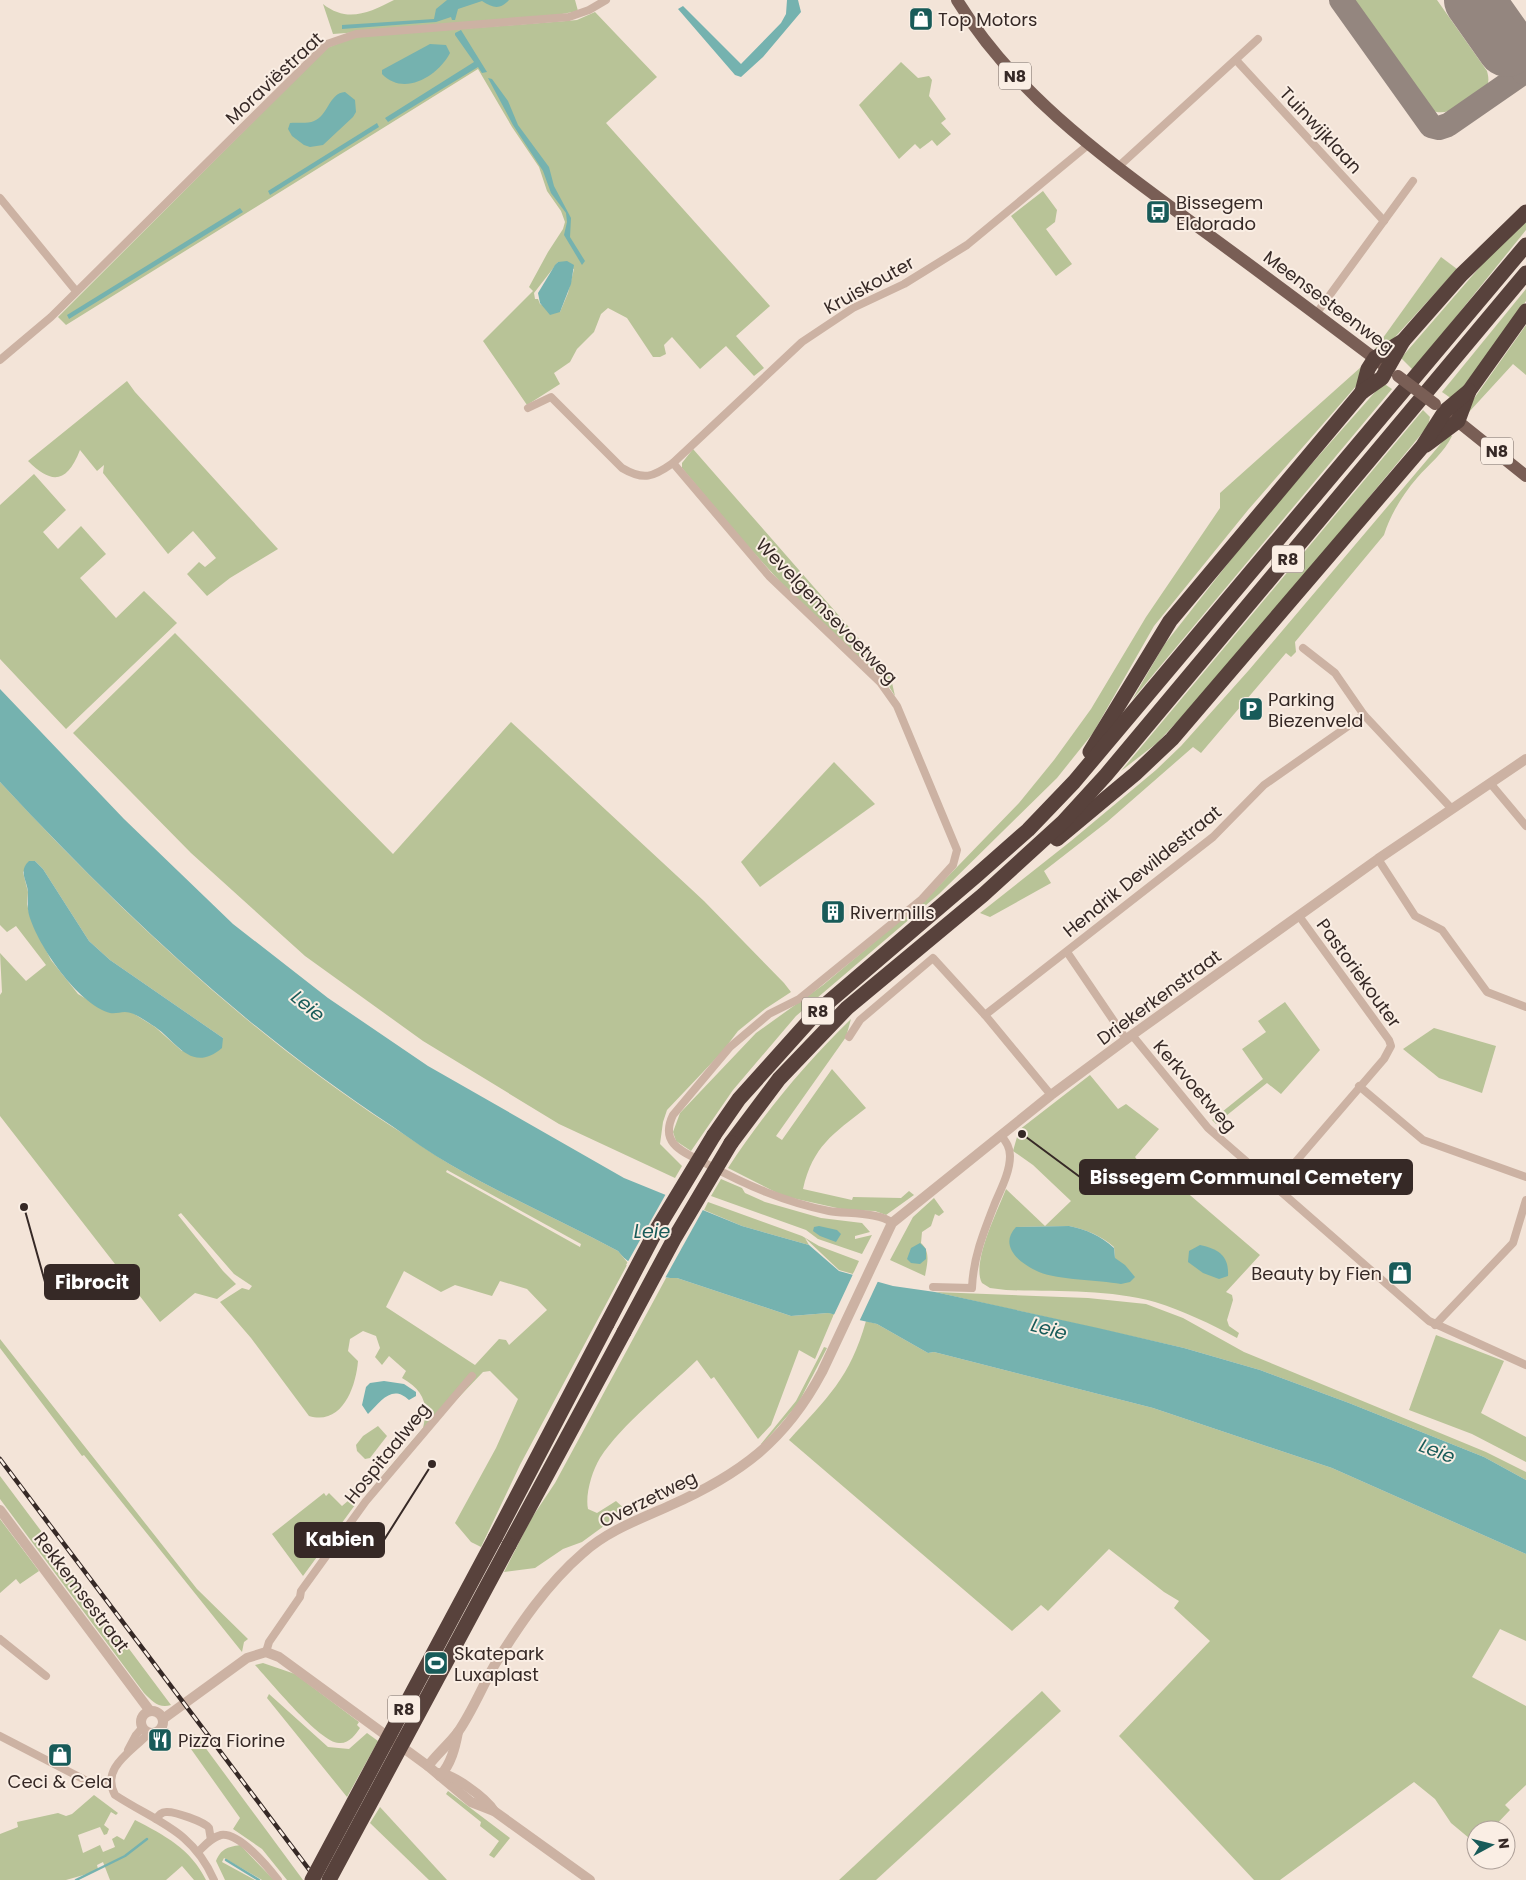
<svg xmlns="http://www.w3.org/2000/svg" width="1526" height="1880" viewBox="0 0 1526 1880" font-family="Poppins,sans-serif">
<rect width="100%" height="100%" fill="#f3e4d8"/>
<!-- green -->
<g fill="#b8c397" fill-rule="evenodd">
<path d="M394 0H575L578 11 541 18 333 34 323 4C347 23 369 13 394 0Z"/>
<path d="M1350 0H1437L1487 71C1488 75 1489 79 1488 83 1486 89 1479 93 1474 96 1458 108 1439 122 1422 103Z"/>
<path d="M595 12 657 77 606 123 770 306 736 336 764 368 754 376 726 346 700 369 672 337 664 345 666 354 660 357H653L627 318 608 308 601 314 594 332 577 349 570 362 554 373 560 384 527 405 483 341 533 291 529 287 548 252 563 229 565 222 561 211 547 191 539 167 512 127 478 69 66 325 58 317 327 48 354 37 566 21 577 20ZM558 262 574 269 568 293 560 312 540 304 538 299H535L534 293Z"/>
<polygon points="901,62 918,78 929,76 932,80 929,96 946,119 941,123 951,134 937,146 932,140 920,149 915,144 899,159 859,105"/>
<polygon points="1043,191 1057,210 1055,222 1046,229 1072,264 1056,276 1011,216"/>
<polygon points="1526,222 1526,230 1413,370 1401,358 1485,261"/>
<polygon points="1441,257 1457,269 1386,347 1375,349"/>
<polygon points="1526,289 1526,301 1482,365 1452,399 1442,392"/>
<polygon points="1526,325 1526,375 1513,364 1469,412 1468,407"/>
<polygon points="1361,367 1363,369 1357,385 1248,510 1154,626 1093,733 1057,778 939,894 796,1016 733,1090 691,1151 676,1141 673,1132 680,1113 756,1033 823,985 927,898 1019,803 1054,760 1091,709 1146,617 1220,508 1220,493"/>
<path d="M127 381 135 392 278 549 230 578 207 596 187 574 199 562 205 567 216 558 193 531 168 554 103 473 104 465 97 471 80 450C67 483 52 485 28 461Z"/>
<polygon points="1383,383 1392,389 1132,700 1164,645 1262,520"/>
<polygon points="1423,410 1430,417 1428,426 1227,669 1157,743 1121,771"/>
<path d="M1449 434 1452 436C1444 453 1429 464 1417 478 1403 494 1390 515 1384 535L1295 642 1296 652 1291 657 1286 653 1201 753 1193 747 1107 822 1044 871 1051 883 990 917 980 913 1071 841 1156 770 1181 746 1249 670Z"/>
<polygon points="693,449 890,674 895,696 888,685 794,597 736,533 682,468 682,463"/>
<polygon points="34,474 66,510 43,532 58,549 81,526 106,554 80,578 116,618 144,591 177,623 66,729 0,659 0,505"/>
<polygon points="175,633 393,854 511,722 704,901 784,983 791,992 765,1009 738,1031 722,1052 667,1110 663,1122 660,1144 682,1166 675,1178 559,1124 423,1041 305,956 191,853 73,733"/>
<polygon points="834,762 875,804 760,887 741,862"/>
<path d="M0 782C118 909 243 1029 388 1124 409 1137 429 1152 451 1165 505 1196 563 1222 618 1251L628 1263 520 1465 481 1547 471 1542 455 1523 496 1448 518 1399 490 1371 483 1372 373 1487 423 1428C429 1403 423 1390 402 1378L406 1371 389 1356 382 1365 375 1357 380 1348 376 1336 363 1331 350 1339 348 1351 358 1361C356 1387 342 1426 309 1416L251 1338 220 1302 242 1288 249 1290 252 1286 234 1274 181 1213 178 1215 223 1271 236 1284 217 1299 195 1293 160 1322 0 1116V995L2 992 0 953 26 981 46 965 16 926 7 932 0 925ZM35 861 43 869 89 941 110 960 223 1038 182 1051 155 1027 131 1012H108L78 994 51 960 35 929 30 916 27 904 28 892 23 872ZM447 1170 581 1244 580 1247 446 1172ZM404 1271 441 1292 455 1285 492 1296 500 1281 527 1289 547 1310 509 1345 506 1340 499 1339 475 1365 386 1307Z"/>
<polygon points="1285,1002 1320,1050 1281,1094 1267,1083 1216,1124 1212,1120 1263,1079 1242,1049 1266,1032 1258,1021"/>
<path d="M851 1019 846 1037 776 1136 782 1140 832 1069 866 1108C833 1134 813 1146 803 1189L852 1200 853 1197 901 1198 909 1191 914 1195 886 1215 875 1211 846 1210 783 1196 728 1168C764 1113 804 1065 851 1019Z"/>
<polygon points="1434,1028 1496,1046 1482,1093 1439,1078 1403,1049"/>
<path d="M1090 1075 1118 1109 1126 1104 1159 1129 1135 1157 1153 1180 1163 1172 1260 1255 1226 1292 1232 1295 1233 1300 1227 1320 1229 1326 1239 1333 1237 1338C1211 1324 1184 1311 1155 1302 1108 1289 1054 1292 1006 1290L990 1288 982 1283C971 1263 998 1210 1006 1189L1045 1226 1071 1201 1033 1165 1013 1151 1019 1130ZM1069 1226C1087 1230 1100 1235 1114 1247L1115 1258 1093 1279 1071 1278 1016 1227Z"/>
<polygon points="721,1179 742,1188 745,1193 765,1202 821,1218 862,1223 870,1232 855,1236 855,1239 872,1235 862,1254 818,1239 806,1230 711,1196"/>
<path d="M934 1198 944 1212 939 1216 935 1214 931 1226 922 1232 921 1243C931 1252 927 1264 925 1276L890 1260 913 1217Z"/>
<polygon points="708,1202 802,1236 819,1246 859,1261 853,1274 839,1270 805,1238 809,1245 742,1226 704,1210"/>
<path d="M666 1278H677L791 1316 828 1313 834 1314 815 1359 799 1350 771 1425 758 1439 714 1377 711 1379 697 1360C667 1389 622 1424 600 1458 592 1471 585 1495 588 1509L597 1513 616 1501 628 1512 608 1523 582 1542 563 1549 535 1568 504 1572 531 1519 555 1483Z"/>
<polygon points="935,1292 1088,1298 1146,1304 1183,1318 1244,1352 1486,1452 1526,1472 1526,1480 1484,1457 1349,1403 1260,1370 1184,1348"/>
<path d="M866 1321 877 1324 928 1353 934 1352 1153 1408 1332 1468 1526 1554V1641L1500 1629 1472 1677 1526 1706V1785L1505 1805 1510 1810 1491 1830H1476L1475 1843 1451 1823 1435 1799 1414 1782 1280 1880H1254L1119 1736 1210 1641 1174 1608 1179 1601 1164 1592 1109 1549 1048 1611 1041 1605 1012 1631 789 1440C827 1398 850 1378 866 1321Z"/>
<polygon points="1436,1335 1504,1361 1481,1413 1526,1437 1526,1462 1472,1434 1409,1410"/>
<polygon points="0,1339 197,1589 248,1639 244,1642 242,1652 84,1455 82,1456 0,1348"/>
<polygon points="824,1347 827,1348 798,1404 762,1445 761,1444 796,1401"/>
<polygon points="378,1426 387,1436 370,1458 365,1459 357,1451 356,1445 363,1436"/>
<path d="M0 1476 171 1705C159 1709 152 1701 144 1693L0 1499Z"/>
<polygon points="324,1493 326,1496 329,1493 342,1506 349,1500 355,1505 303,1576 272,1534"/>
<polygon points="0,1519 39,1571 20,1584 16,1579 0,1593"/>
<path d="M263 1663 295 1674 359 1722 357 1725 360 1728C356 1734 349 1744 339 1743 320 1743 269 1680 255 1665Z"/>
<polygon points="1042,1691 1061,1711 876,1880 839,1880"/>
<polygon points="269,1694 328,1747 349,1749 367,1733 378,1741 347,1797 267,1698"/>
<polygon points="192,1734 196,1735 303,1880 287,1880 262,1849 233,1829 240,1818 191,1749 187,1742"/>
<polygon points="448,1791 510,1838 494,1858 489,1855 499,1841 480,1826 481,1822 446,1794"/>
<path d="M94 1795 118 1813 116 1815 111 1812 104 1825 109 1829 107 1834 104 1835 100 1827 78 1835 83 1853 100 1845 103 1852 115 1847 112 1839 117 1836 124 1840 135 1820C164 1835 191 1849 206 1880H194L182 1866 166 1880H110L103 1862 97 1865 98 1869 94 1872 66 1880H0V1834L18 1827 17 1822 58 1813 66 1816 72 1814Z"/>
<polygon points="380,1807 447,1880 429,1880 370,1823"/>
<path d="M240 1845 274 1880H262L224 1858 222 1862 255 1880H225L216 1861C221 1849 227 1847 240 1845Z"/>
</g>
<!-- water -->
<g fill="#75b2af">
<path d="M447 0H509C500 10 493 8 482 1L458 9 455 20H452L451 17 436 22 342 29V25L434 19 436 9Z"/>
<polygon points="787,0 798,0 801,12 763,57 741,77 735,75 678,9 683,6 741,64 781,23 786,14"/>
<polygon points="461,30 487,72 482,73 478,67 388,122 385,118 474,62 455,35 455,33"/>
<path d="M430 44 446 45 450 53C438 76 404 97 382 74V70Z"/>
<polygon points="488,78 492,79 508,101 518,125 549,167 554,186 571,218 570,237 585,261 582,265 564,235 567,222 566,213 551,193 543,171 513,125"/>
<path d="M345 92 355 100 356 112 353 117 323 145 310 147 304 145 292 136 288 129 290 123C298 122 307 124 314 121 328 116 329 93 345 92Z"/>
<polygon points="377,123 379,127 270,195 268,191"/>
<polygon points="240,208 243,212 69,319 67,315"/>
<polygon points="567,261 574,265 571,284 560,312 550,315 540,303 538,293 555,265 558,262"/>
<path d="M0 689 124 819 233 924 328 998 428 1066 624 1178 742 1226 809 1245 839 1271 893 1286 935 1292 1098 1328 1184 1348 1260 1370 1349 1403 1484 1457 1526 1480V1554L1332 1468 1153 1408 934 1352 928 1353 877 1324 828 1313 791 1316 677 1278C656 1279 631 1268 618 1251 563 1222 505 1196 451 1165 430 1153 411 1139 392 1126 244 1029 120 911 0 782Z"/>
<path d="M29 861H35L43 869 89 941 110 960 223 1038 222 1048C190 1075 176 1039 152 1025 144 1020 134 1012 125 1012 120 1012 115 1014 110 1013 78 1004 38 946 29 915 27 907 28 900 28 892 27 880 18 871 29 861Z"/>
<polygon points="819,1226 837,1230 841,1234 836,1242 820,1236 813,1231 814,1227"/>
<path d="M1069 1226C1087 1230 1100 1235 1114 1248L1115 1258 1125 1265 1135 1277 1130 1282 1121 1284C1098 1280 1059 1280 1039 1272 1020 1264 998 1246 1016 1227Z"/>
<polygon points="920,1243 926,1249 926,1259 920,1264 911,1263 907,1259 911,1248"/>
<path d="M1200 1245C1219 1249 1229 1256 1228 1276L1219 1279 1203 1273 1188 1262 1189 1251Z"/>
<path d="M384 1381 404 1384 416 1392V1396L409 1400C392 1384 381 1401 368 1414L362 1405 366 1387 370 1383Z"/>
</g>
<!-- pier -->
<g fill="#f3e4d8">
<polygon points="667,1192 704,1208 664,1280 626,1265"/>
<polygon points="854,1272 879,1279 858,1324 833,1317"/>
</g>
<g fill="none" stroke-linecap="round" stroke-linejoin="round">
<!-- stream -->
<g stroke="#75b2af" stroke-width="2.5">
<polyline points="226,1860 259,1880"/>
<polyline points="76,1880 125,1856 147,1839"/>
</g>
<!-- taxiway -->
<g stroke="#94867f" stroke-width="24">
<polyline points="1341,0 1431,126 1439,128 1448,125 1526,71"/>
<polyline points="1507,47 1524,73"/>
</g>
<!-- runway -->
<polyline stroke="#94867f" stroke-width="60" points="1474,0 1507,47"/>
<!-- minor -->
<g stroke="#ccb2a3" stroke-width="8">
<polyline points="1236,60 1384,221"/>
<polyline points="1118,167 1258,39"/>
<polyline points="0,198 76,291"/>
<polyline points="1316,314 1413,181"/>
<polyline points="0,360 51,317 327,44 356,34 569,17 589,10 606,0"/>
<path d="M528 408 551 397 622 468C644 481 653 477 673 463L802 342 853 308 904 284 967 245 1088 145"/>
<path d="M673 463 769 576 880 682 897 706 957 850 953 865 922 899 799 999 769 1014 730 1047 673 1115C659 1144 683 1152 705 1163 746 1185 784 1202 829 1211 845 1214 881 1212 892 1223"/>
<polyline points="1303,648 1335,673 1364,715 1452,809"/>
<polyline points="1490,783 1526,826"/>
<polyline points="1378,859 1415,916 1442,930 1487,992 1526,1007"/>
<polyline points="1067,952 1126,1039"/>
<polyline points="985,1015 1213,837 1264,785 1364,715"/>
<polyline points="1132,1035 1208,1128 1429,1321 1526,1365"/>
<polyline points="849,1037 860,1020 933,958 985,1015 1051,1095"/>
<polyline points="1359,1086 1423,1140 1526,1177"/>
<polyline points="1274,1187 1384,1059 1391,1046 1389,1040 1299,916"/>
<path d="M933 1287 972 1288C973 1258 984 1231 995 1203 1001 1189 1010 1172 1010 1156 1010 1147 1006 1142 1001 1135"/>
<polyline points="1435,1325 1513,1243 1526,1200"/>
<polyline points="0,1639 46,1676"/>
<polyline points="266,1652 269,1642 300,1597 301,1591 366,1501 472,1376"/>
<path d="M149 1733C133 1751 100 1767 115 1795 158 1823 192 1830 214 1880"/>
<polyline points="0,1736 89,1782 111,1781"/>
<polyline points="128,1750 136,1735 142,1728"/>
<path d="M156 1819C159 1815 161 1812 166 1812 174 1811 205 1822 209 1828L211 1840"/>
<path d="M199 1851C205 1845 212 1837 221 1835 239 1832 268 1867 278 1880"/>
</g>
<!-- tertiary -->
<g stroke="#ccb2a3" stroke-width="10">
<polyline points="0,1510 150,1711"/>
<circle cx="152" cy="1722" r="11"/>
<polyline points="163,1719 247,1658 266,1652 279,1657 428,1766 471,1802 494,1811 590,1880"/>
<path d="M428 1766C437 1754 449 1744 458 1732 472 1712 482 1687 494 1666 519 1625 547 1584 583 1553 607 1531 640 1519 669 1506 739 1475 785 1442 822 1372L892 1223 1051 1095 1132 1035 1378 859 1526 759"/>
<path d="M437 1773C451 1772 486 1798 494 1811"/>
<path d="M440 1776C451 1764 455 1748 458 1732"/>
</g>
<!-- primary -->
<g stroke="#795e55" stroke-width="12">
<path d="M957 0C1015 95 1106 159 1194 224 1257 270 1320 317 1382 364"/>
<polyline points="1450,415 1526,476"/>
</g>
<!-- motorway -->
<g stroke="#58423c" stroke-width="15">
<polyline points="1362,392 1368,369 1375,358 1403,341 1461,275 1526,212"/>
<polyline points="1426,445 1458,421 1469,391 1526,311"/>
<polyline points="1090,752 1170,621 1362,392 1382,378 1403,341"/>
<polyline points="1057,839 1135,774 1172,739 1422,447 1445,411 1469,391"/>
<polyline points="714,1135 739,1099 818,1011 977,875 1028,830 1074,782 1526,245"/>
<polyline points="731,1143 779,1079 847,1008 983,895 1063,822 1106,775 1526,273"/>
<polyline points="495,1538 607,1324"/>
<polyline points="509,1545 624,1332"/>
</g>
<defs>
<polyline id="rail" points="0,1459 317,1880"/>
</defs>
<!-- rail casing -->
<use href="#rail" stroke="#362926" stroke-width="4.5"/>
<!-- rail -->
<use href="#rail" stroke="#faeee4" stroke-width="2.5" stroke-dasharray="8" stroke-linecap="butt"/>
<!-- primary-bridge -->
<polyline stroke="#795e55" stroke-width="12" points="1398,376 1435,404"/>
<!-- motorway-bridge -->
<g stroke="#58423c" stroke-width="15">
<polyline points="607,1324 657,1229 714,1135"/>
<polyline points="624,1332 674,1239 731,1143"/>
<polyline points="312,1880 495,1538"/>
<polyline points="329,1880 509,1545"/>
</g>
</g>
<!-- icons -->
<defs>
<symbol id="shop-square" viewBox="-11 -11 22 22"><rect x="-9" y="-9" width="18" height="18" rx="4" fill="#185b59" stroke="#faeee4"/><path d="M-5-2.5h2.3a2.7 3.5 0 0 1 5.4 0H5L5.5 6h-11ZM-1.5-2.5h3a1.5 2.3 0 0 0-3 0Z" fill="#fff"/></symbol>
<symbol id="bus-square" viewBox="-11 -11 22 22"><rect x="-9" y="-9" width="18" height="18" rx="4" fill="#185b59" stroke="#faeee4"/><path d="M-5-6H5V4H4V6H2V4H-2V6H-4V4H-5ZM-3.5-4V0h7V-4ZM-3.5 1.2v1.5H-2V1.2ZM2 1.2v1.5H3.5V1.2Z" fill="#fff"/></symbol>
<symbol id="parking-square" viewBox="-11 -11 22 22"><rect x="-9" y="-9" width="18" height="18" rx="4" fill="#185b59" stroke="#faeee4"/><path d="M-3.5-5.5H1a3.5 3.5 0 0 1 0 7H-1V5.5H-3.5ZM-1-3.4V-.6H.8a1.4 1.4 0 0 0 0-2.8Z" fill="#fff"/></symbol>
<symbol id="building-square" viewBox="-11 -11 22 22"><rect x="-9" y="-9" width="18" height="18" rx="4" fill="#185b59" stroke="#faeee4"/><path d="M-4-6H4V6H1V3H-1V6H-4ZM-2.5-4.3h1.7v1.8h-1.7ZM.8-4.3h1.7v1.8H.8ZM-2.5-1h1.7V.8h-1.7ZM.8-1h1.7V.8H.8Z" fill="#fff"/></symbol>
<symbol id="stadium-square" viewBox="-11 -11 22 22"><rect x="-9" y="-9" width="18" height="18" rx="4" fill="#185b59" stroke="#faeee4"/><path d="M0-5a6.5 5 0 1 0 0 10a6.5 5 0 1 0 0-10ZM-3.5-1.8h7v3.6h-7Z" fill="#fff"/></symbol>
<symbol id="restaurant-square" viewBox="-11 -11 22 22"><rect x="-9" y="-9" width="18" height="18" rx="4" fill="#185b59" stroke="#faeee4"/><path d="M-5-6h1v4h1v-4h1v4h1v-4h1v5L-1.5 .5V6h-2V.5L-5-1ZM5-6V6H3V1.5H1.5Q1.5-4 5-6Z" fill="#fff"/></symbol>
</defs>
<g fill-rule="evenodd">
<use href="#shop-square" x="907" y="5" width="28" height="28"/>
<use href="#bus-square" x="1144" y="198" width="28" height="28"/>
<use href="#parking-square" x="1237" y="695" width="28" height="28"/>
<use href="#building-square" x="819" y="898" width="28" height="28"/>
<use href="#shop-square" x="1386" y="1259" width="28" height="28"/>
<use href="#stadium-square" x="422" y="1649" width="28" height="28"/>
<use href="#restaurant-square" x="146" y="1726" width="28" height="28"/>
<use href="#shop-square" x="46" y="1741" width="28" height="28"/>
</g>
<g text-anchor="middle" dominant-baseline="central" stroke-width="4" stroke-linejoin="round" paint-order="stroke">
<!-- shield labels -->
<g fill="#faeee4" stroke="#71645f" stroke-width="1">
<rect x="999" y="62.5" width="32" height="27" rx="4"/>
<rect x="1481" y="437.5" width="32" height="27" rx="4"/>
<rect x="1272" y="545.5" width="32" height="27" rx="4"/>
<rect x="802" y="997.5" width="32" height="27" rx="4"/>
<rect x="388" y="1695.5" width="32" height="27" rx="4"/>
</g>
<g font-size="16" font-weight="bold" fill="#362926">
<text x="1015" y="76">N8</text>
<text x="1497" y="451">N8</text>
<text x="1288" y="559">R8</text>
<text x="818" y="1011">R8</text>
<text x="404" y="1709">R8</text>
</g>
<!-- poi labels -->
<g font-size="18" fill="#362926" stroke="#faeee4" text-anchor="start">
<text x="938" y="19">Top Motors</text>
<text x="1176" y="202">Bissegem<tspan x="1176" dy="21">Eldorado</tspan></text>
<text x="1268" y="699">Parking<tspan x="1268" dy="21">Biezenveld</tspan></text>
<text x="850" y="912">Rivermills</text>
<text x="1382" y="1273" text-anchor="end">Beauty by Fien</text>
<text x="454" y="1653">Skatepark<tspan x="454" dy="21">Luxaplast</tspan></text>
<text x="178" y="1740">Pizza Fiorine</text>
<text x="60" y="1781" text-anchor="middle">Ceci &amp; Cela</text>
</g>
<!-- street labels -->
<g font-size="18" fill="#362926" stroke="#faeee4">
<text transform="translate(274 78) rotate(-43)">Moraviëstraat</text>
<text transform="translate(1321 130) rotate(47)">Tuinwijklaan</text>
<text transform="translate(869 285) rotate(-29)">Kruiskouter</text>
<text transform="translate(1329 302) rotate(37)">Meensesteenweg</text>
<text transform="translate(827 611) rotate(46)">Wevelgemsevoetweg</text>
<text transform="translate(1142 871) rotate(-39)">Hendrik Dewildestraat</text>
<text transform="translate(1359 973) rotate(54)">Pastoriekouter</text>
<text transform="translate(1159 997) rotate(-36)">Driekerkenstraat</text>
<text transform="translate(1195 1086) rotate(49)">Kerkvoetweg</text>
<text transform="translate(387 1453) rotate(-51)">Hospitaalweg</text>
<text transform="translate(648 1499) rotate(-26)">Overzetweg</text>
<text transform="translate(82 1592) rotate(53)">Rekkemsestraat</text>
</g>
<!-- water labels -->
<g font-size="19" font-style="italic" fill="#185b59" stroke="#faeee4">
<text transform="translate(308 1006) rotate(40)">Leie</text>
<text x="652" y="1231">Leie</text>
<text transform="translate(1049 1329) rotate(15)">Leie</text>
<text transform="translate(1437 1451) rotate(21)">Leie</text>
</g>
</g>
<!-- callouts -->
<path fill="none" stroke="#362926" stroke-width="2" d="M1022 1134L1080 1177M24 1207L45 1282M432 1464L384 1540"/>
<g fill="#362926" stroke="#faeee4" stroke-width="2">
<circle cx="1022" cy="1134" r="5"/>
<circle cx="24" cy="1207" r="5"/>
<circle cx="432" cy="1464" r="5"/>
</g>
<g fill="#362926" stroke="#362926" stroke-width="2">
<rect x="1080" y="1160" width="332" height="34" rx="5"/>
<rect x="45" y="1265" width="94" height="34" rx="5"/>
<rect x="295" y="1523" width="89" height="34" rx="5"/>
</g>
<g font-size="19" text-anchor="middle" font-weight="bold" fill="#fff">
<text x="1246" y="1184">Bissegem Communal Cemetery</text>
<text x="92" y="1289">Fibrocit</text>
<text x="340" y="1546">Kabien</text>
</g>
<!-- north arrow -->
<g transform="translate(1491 1845) rotate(83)"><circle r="24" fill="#faeee4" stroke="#ac9f98"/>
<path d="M0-4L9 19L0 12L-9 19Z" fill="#185b59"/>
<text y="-8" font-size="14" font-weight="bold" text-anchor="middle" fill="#362926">N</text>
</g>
</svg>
